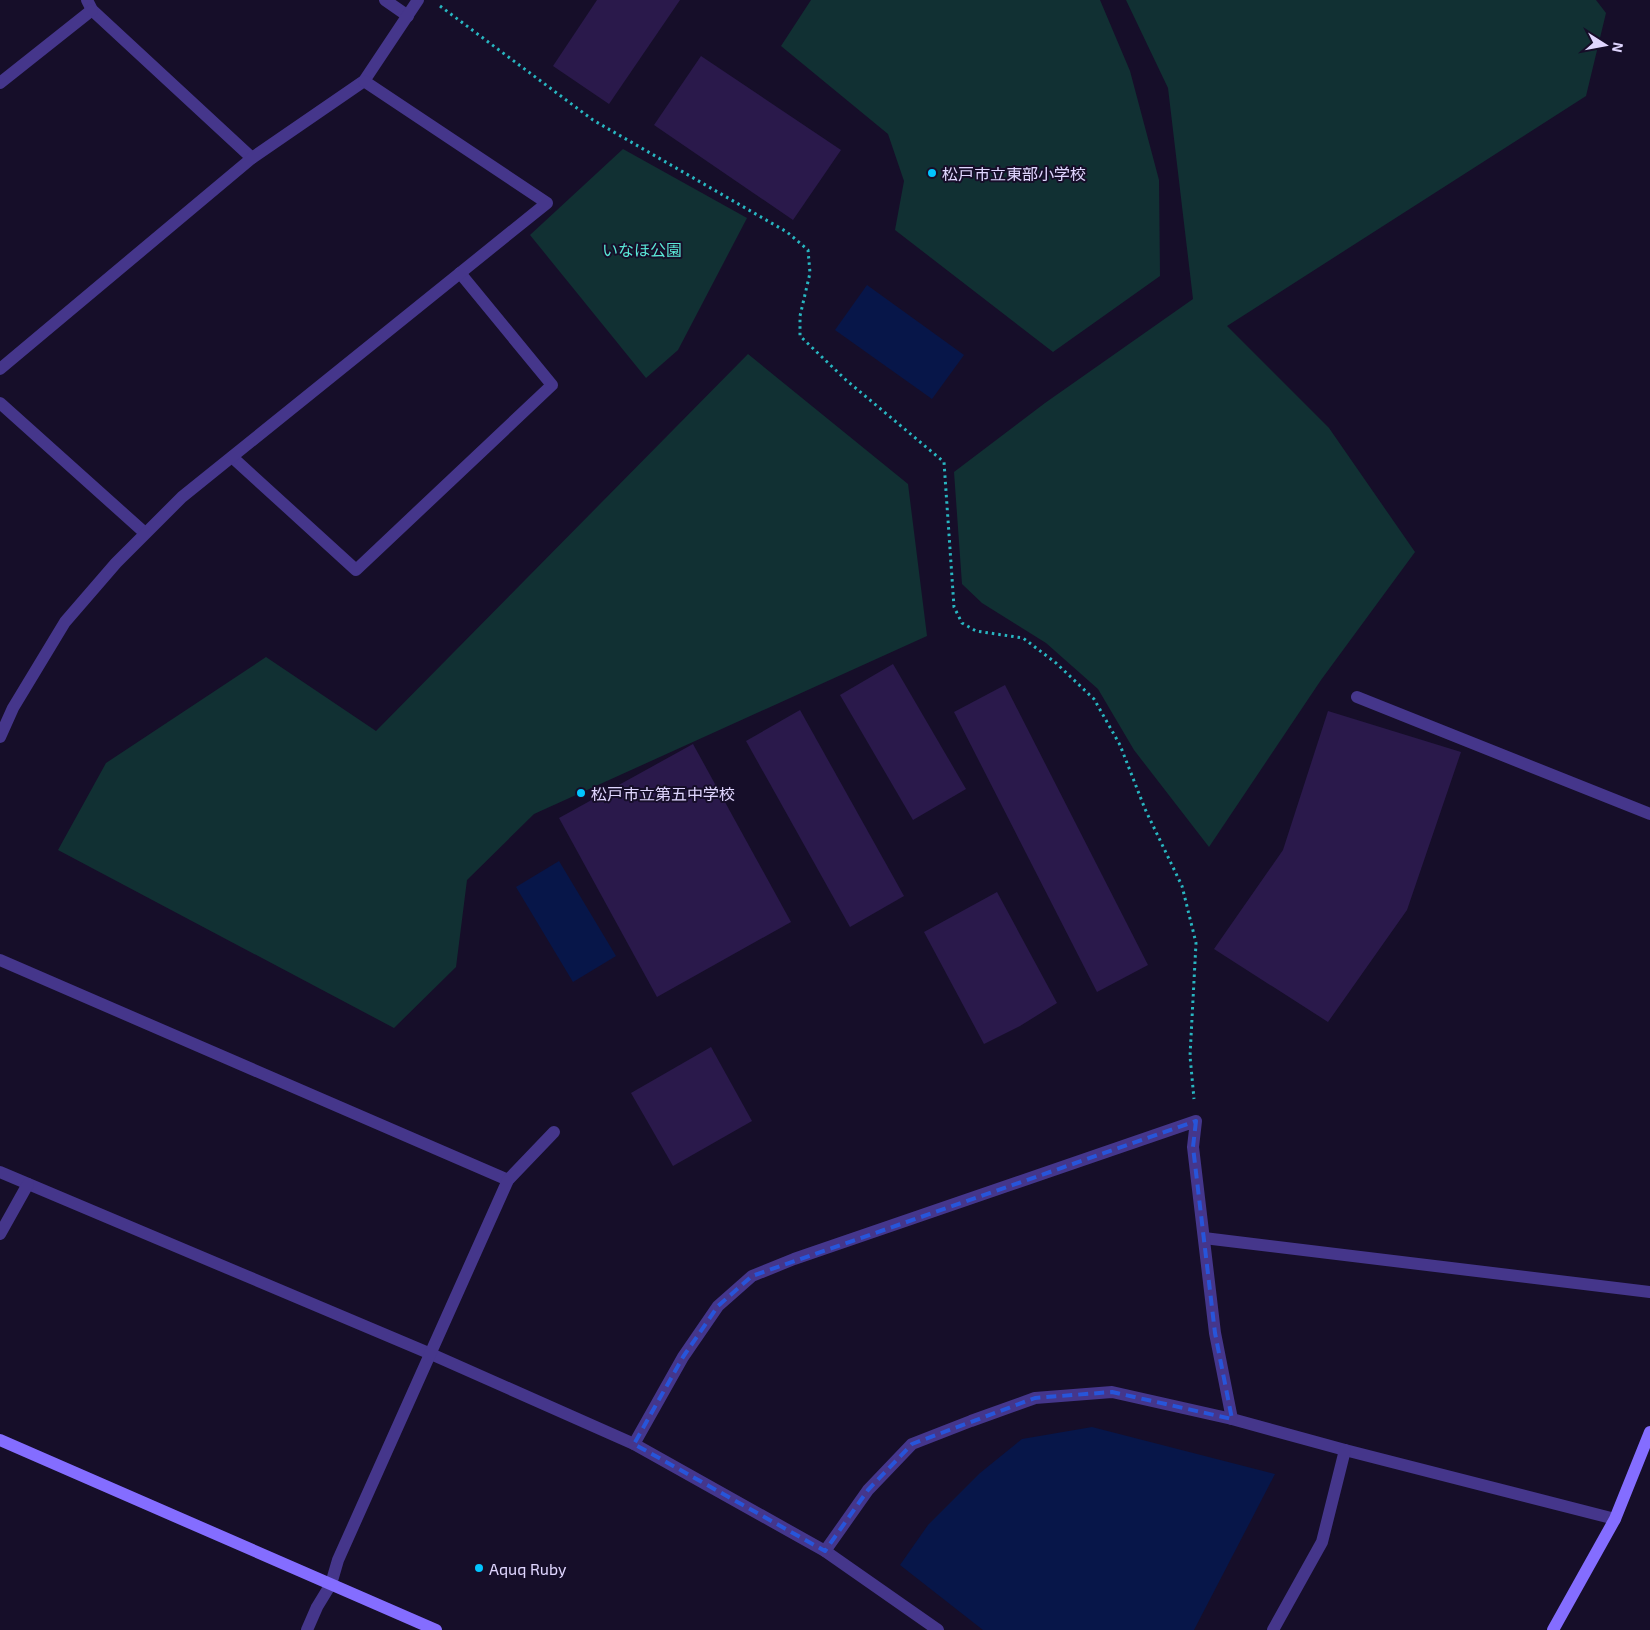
<svg xmlns="http://www.w3.org/2000/svg" width="1650" height="1630" viewBox="0 0 1650 1630" font-family="'Exo 2','Noto Sans JP',sans-serif">
<rect width="100%" height="100%" fill="#160e29"/>
<!-- green -->
<g fill="#113033">
<polygon points="811,0 1100,0 1130,71 1159,180 1160,276 1053,352 895,230 904,181 888,134 781,46"/>
<polygon points="1126,0 1596,0 1606,13 1586,96 1227,326 1329,428 1415,552 1321,680 1209,847 1134,750 1098,689 1046,643 982,603 962,584 954,472 1045,403 1193,299 1168,88"/>
<polygon points="623,149 747,218 678,350 646,378 530,235"/>
<polygon points="748,354 908,484 927,636 534,814 467,880 456,967 394,1028 58,850 106,763 266,657 376,731"/>
</g>
<!-- water -->
<g fill="#071649">
<polygon points="867,285 964,355 932,399 835,330"/>
<polygon points="559,861 616,956 573,982 516,887"/>
<polygon points="1092,1427 1275,1474 1194,1630 983,1630 900,1565 928,1525 980,1473 1022,1439"/>
</g>
<!-- building -->
<g fill="#2a194b">
<polygon points="597,0 680,0 609,104 553,66"/>
<polygon points="701,56 841,150 793,220 654,125"/>
<polygon points="893,664 966,789 913,820 840,695"/>
<polygon points="1005,685 1148,965 1097,992 954,712"/>
<polygon points="800,710 904,896 850,927 746,741"/>
<polygon points="1328,711 1461,752 1407,910 1328,1022 1214,949 1283,850"/>
<polygon points="693,744 791,922 657,997 559,818"/>
<polygon points="997,892 1057,1003 1020,1026 984,1044 924,932"/>
<polygon points="711,1047 752,1121 673,1166 631,1093"/>
</g>
<g fill="none" stroke-linecap="round" stroke-linejoin="round">
<!-- path -->
<polyline stroke="#28b6c1" stroke-width="3" stroke-dasharray="2.5 4" stroke-linecap="butt" points="440,6 593,120 787,232 808,250 810,273 800,316 800,336 846,380 944,462 954,607 962,623 976,631 1023,638 1056,663 1094,699 1120,745 1145,809 1182,886 1196,943 1190,1056 1194,1099"/>
<!-- street -->
<g stroke="#45368b" stroke-width="12">
<polyline points="87,0 92,10 252,158"/>
<polyline points="385,0 408,16"/>
<polyline points="0,83 92,10"/>
<polyline points="0,369 252,158 364,81 418,0"/>
<polyline points="0,403 145,533"/>
<polyline points="232,457 356,570 552,385 460,273"/>
<polyline points="1357,697 1650,814"/>
<polyline points="0,737 13,708 65,622 116,563 182,497 547,203 364,81"/>
<polyline points="0,960 508,1180"/>
<polyline points="0,1172 431,1354 634,1444 825,1551 938,1630"/>
<polyline points="0,1234 28,1184"/>
<polyline points="1204,1238 1650,1292"/>
<polyline points="634,1444 683,1357 718,1306 752,1276 794,1259 1196,1121 1193,1147 1215,1333 1232,1419 1345,1450 1615,1519"/>
<polyline points="825,1551 868,1490 912,1444 971,1421 1035,1398 1112,1392 1232,1419"/>
<polyline points="307,1630 317,1607 331,1584 338,1560 508,1180 554,1132"/>
<polyline points="1273,1630 1322,1542 1345,1450"/>
</g>
<!-- secondary -->
<g stroke="#846dff" stroke-width="12">
<polyline points="0,1440 436,1630"/>
<polyline points="1553,1630 1615,1519 1650,1432"/>
</g>
</g>
<!-- marked area -->
<path fill="none" stroke="#2755da" stroke-width="4" stroke-dasharray="10 6" stroke-linejoin="round" d="M1196 1121 1193 1147 1215 1333 1232 1419 1112 1392 1035 1398 912 1444 868 1490 825 1551 634 1444 683 1357 718 1306 752 1276Z"/>
<!-- markers -->
<g fill="#02c5ff" stroke="#160e29" stroke-width="2">
<circle cx="932" cy="173" r="5"/>
<circle cx="581" cy="793" r="5"/>
<circle cx="479" cy="1568" r="5"/>
</g>
<g text-anchor="middle" dominant-baseline="central" stroke-width="4" stroke-linejoin="round" paint-order="stroke">
<!-- poi labels -->
<g font-size="16" fill="#e0d6ff" stroke="#160e29" text-anchor="start">
<text x="942" y="173">松戸市立東部小学校</text>
<text x="591" y="793">松戸市立第五中学校</text>
<text x="489" y="1568">Aquq Ruby</text>
</g>
<!-- park labels -->
<g font-size="16" fill="#5ae7d6" stroke="#160e29">
<text x="642" y="249">いなほ公園</text>
</g>
</g>
<!-- north arrow -->
<g transform="translate(1605 45) rotate(101)" stroke="#160e29" stroke-width="4" paint-order="stroke">
<path d="M0-4L9 19L0 12L-9 19Z" fill="#e0d6ff"/>
<text y="-8" font-size="14" font-weight="bold" text-anchor="middle" fill="#e0d6ff">N</text>
</g>
</svg>
